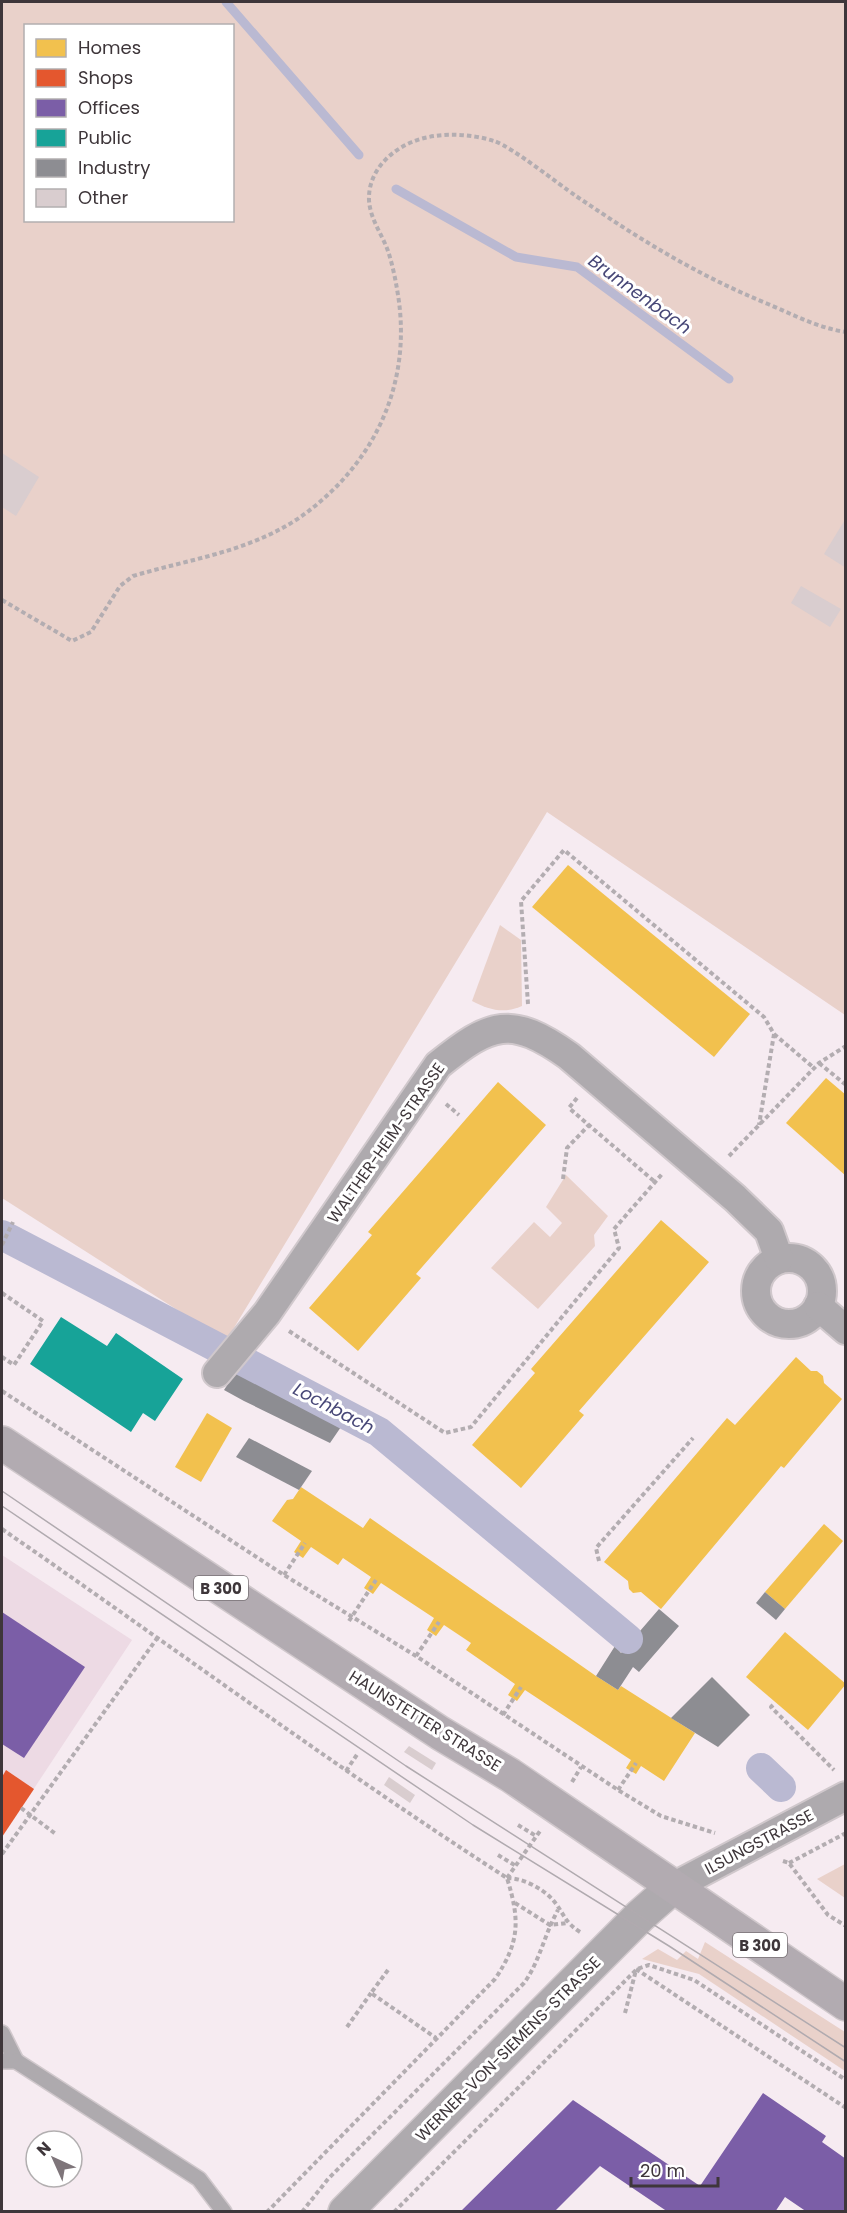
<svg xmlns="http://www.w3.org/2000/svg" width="847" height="2213" viewBox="0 0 847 2213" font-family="Poppins,sans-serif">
<rect width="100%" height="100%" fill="#f6ebf1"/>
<!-- built -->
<polygon fill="#eddae4" points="2,1555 132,1640 2,1837"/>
<!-- green -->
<g fill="#e9d1ca" fill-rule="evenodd">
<path d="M2 2H845V1015L547 812 226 1341 2 1198ZM26 26H232V220H26Z"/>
<path d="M500 925 521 940 522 1006C504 1014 489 1010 472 1001Z"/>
<polygon points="566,1175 608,1216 594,1235 595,1246 538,1309 491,1268 534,1222 550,1237 562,1223 546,1207"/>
<polygon points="845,1864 845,1898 817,1879"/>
<polygon points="705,1942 845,2032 845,2071 699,1974 642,1959 658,1949 677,1960 686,1951 698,1959"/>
</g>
<!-- water -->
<polygon fill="#bab9d2" points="34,1251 48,1251 84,1271 107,1275 172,1313 205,1339"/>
<!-- homes -->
<g fill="#f2c14e">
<polygon points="568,865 750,1014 714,1057 532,907"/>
<polygon points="826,1078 846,1095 846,1176 786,1123"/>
<polygon points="498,1082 546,1125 416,1274 421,1278 358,1351 309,1308 372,1235 368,1232"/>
<polygon points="661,1220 709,1262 579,1411 584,1415 521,1488 472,1445 535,1373 531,1369"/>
<polygon points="796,1357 811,1371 817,1371 823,1376 824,1383 842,1399 784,1468 781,1466 661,1609 641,1592 633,1593 629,1589 628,1581 604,1562 727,1418 735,1425"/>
<polygon points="207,1413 232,1428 201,1482 175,1467"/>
<polygon points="301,1487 363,1528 370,1518 596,1676 618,1690 621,1686 695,1733 664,1781 641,1766 636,1774 626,1768 631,1760 525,1690 517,1701 508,1695 515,1684 466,1650 471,1643 444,1625 436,1636 427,1630 434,1618 381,1583 373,1594 364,1588 371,1577 343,1558 338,1565 311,1547 303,1558 294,1552 301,1541 272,1521 287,1500 293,1499"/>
<polygon points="824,1524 843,1541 785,1609 765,1592"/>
<polygon points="785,1632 846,1684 808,1730 746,1677"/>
</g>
<!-- shops -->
<polygon fill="#e4572e" points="6,1770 34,1789 2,1837 2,1777"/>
<!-- offices -->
<g fill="#7b5ea7">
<polygon points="2,1612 85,1667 24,1758 2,1744"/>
<polygon points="763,2093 826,2136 822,2142 846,2159 846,2212 807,2212 785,2197 775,2212 668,2212 600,2166 554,2212 460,2212 573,2100 700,2186"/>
</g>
<!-- public -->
<polygon fill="#17a398" points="61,1317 107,1346 116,1333 183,1379 155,1421 143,1413 131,1432 30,1364"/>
<!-- industry -->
<g fill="#8d8d92">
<polygon points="237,1370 247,1377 280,1391 343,1424 330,1443 244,1401 224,1390"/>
<polygon points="249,1438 312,1471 299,1490 236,1457"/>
<polygon points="765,1592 785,1609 776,1620 756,1603"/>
<polygon points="659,1609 679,1626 639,1672 633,1667 618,1690 596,1676 615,1646 621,1653"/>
<polygon points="712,1677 750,1715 718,1747 671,1718"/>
</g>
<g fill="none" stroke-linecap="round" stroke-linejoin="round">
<!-- stream -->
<g stroke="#bab9d2" stroke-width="9">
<polyline points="226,2 359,155"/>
<polyline points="396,189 516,257 577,267 729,379"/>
</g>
<!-- canal -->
<g stroke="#bab9d2" stroke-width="30">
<polyline points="2,1235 379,1432 628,1639"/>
<polyline points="761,1768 781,1787"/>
</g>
</g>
<!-- building -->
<g fill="#d9cdcf">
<polygon points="2,453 39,477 16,516 2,507"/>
<polygon points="846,518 846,568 824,554"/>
<polygon points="801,586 841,609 830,627 791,603"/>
<polygon points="409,1746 436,1763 432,1770 404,1752"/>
<polygon points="389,1777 415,1795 410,1803 384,1785"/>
</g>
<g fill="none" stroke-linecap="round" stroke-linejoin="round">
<defs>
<g id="service">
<polyline points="2,2033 16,2061 2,2061"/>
<polyline points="16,2061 199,2179 224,2212"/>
</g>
<g id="minor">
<circle cx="789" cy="1291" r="33"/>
<polyline points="818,1306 846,1330"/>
<path d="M217 1373 267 1313 438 1065C491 1022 511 1015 569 1056L735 1198 769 1231 779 1259"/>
<polyline points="673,1887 846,1796"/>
</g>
<polyline id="tertiary" points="345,2212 640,1916 673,1887"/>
<polyline id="primary" points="2,1443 440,1733 510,1775 846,2004"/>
</defs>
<!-- service casing -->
<use href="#service" stroke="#d0c8cc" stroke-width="18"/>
<!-- minor casing -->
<use href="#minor" stroke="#d0c8cc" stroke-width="32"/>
<!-- tertiary casing -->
<use href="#tertiary" stroke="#d0c8cc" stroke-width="36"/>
<!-- primary casing -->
<use href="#primary" stroke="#d0c8cc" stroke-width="36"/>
<!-- path -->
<g stroke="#b3adb1" stroke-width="4" stroke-dasharray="4.5 3" stroke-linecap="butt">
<path d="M2 600 72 641 91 632 120 586 133 576C190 559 248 552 299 518 375 465 414 382 397 289 395 277 392 263 388 251 382 234 370 219 369 200 368 173 388 152 412 142 436 132 469 133 494 141 512 147 557 183 576 196 641 240 695 274 768 304 794 315 818 328 846 332"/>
<polyline points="528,1004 521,901 564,850 764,1017 774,1034 759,1125"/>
<polyline points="774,1034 814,1068"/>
<polyline points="819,1063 846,1085"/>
<polyline points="577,1098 569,1108 655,1182"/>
<polyline points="446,1104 459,1115"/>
<polyline points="729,1156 819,1063 846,1046"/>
<polyline points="563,1179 567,1148 589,1125"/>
<polyline points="2,1245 13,1222"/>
<polyline points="2,1293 43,1321 14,1365 2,1357"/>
<polyline points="289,1331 445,1433 471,1427 619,1248 614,1229 663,1173"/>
<polyline points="2,1391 284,1575 416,1656 618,1790 661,1816 715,1833"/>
<path d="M2 1529C170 1645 335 1767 507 1878 520 1920 520 1942 495 1979L267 2212"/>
<polyline points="599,1561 596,1548 693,1438"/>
<polyline points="284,1575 305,1543"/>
<polyline points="349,1621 376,1580"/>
<polyline points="416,1656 439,1622"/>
<polyline points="773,1705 771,1707 834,1770"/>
<polyline points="503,1715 521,1687"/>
<polyline points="346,1771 358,1753"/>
<polyline points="572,1782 581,1767"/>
<polyline points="618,1790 636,1763"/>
<polyline points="21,1808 57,1835"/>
<polyline points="518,1825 536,1836"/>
<polyline points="2,1854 158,1637"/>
<polyline points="498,1855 516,1866"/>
<polyline points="783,1861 789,1863 828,1915 846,1926"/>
<polyline points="789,1863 846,1833"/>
<path d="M507 1878C523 1878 542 1888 553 1900 564 1913 564 1922 580 1932"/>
<polyline points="507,1878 540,1831"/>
<polyline points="515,1903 550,1925 567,1923"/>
<polyline points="636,1969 846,2108"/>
<polyline points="388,1970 371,1993 436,2038"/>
<polyline points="625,2013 636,1970"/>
<polyline points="347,2027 371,1993"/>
<path d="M302 2212 328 2179 524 1983C540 1961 544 1935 558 1910"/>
<polyline points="394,2212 637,1969 649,1965 694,1980 846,2080"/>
</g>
<!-- service -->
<use href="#service" stroke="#aeaaae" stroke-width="15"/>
<!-- minor -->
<use href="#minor" stroke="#aeaaae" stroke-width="28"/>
<!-- tertiary -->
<use href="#tertiary" stroke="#aeaaae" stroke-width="33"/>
<!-- primary -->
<use href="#primary" stroke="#b2abb1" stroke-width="33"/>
<!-- tram -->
<g stroke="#b0aaaf" stroke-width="1.5">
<polyline points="2,1491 406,1766 846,2048"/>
<polyline points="2,1506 473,1825 669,1946 846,2062"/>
</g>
</g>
<g text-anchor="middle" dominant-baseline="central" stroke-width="6" stroke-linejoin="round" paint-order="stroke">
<!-- shield labels -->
<g fill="#fff" stroke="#787275" stroke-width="1.5">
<rect x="194" y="1576" width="54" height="24" rx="4.5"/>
<rect x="733" y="1933" width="54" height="24" rx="4.5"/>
</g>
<g font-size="15" font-weight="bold" fill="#3e363a">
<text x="221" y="1588">B 300</text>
<text x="760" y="1945">B 300</text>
</g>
<!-- street labels -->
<g font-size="16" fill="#3e363a" stroke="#fff">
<text transform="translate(386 1143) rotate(-55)">WALTHER-HEIM-STRASSE</text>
<text transform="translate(425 1721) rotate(32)">HAUNSTETTER STRASSE</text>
<text transform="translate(759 1842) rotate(-28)">ILSUNGSTRASSE</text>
<text transform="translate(508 2049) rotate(-45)">WERNER-VON-SIEMENS-STRASSE</text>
</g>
<!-- water labels -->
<g font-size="18" font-style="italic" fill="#474777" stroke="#fff">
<text transform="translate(640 294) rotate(36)">Brunnenbach</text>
<text transform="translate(334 1408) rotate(28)">Lochbach</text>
</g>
</g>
<!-- border -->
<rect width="847" height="2213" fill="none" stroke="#3e363a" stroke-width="6"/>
<!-- legend -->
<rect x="24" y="24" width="210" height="198" fill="#ffffff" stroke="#b2afb0" stroke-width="1.5"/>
<rect x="36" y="39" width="30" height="18" fill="#f2c14e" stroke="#b2afb0" stroke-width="1.5"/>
<text x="78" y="54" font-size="18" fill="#3e363a">Homes</text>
<rect x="36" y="69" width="30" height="18" fill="#e4572e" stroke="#b2afb0" stroke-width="1.5"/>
<text x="78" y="84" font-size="18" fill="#3e363a">Shops</text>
<rect x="36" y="99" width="30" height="18" fill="#7b5ea7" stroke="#b2afb0" stroke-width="1.5"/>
<text x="78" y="114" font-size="18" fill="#3e363a">Offices</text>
<rect x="36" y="129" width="30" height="18" fill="#17a398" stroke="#b2afb0" stroke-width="1.5"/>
<text x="78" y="144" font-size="18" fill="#3e363a">Public</text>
<rect x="36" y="159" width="30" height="18" fill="#8d8d92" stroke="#b2afb0" stroke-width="1.5"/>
<text x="78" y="174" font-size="18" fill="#3e363a">Industry</text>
<rect x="36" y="189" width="30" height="18" fill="#d9cdcf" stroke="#b2afb0" stroke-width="1.5"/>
<text x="78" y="204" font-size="18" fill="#3e363a">Other</text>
<!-- north arrow -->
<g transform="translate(54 2159) rotate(315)"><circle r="28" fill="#ffffff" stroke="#b2afb0" stroke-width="1.5"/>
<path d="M0-4.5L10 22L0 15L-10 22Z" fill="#7e757a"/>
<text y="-9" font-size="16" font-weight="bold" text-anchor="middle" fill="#3e363a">N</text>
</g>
<!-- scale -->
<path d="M631 2177v9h87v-9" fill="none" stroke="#3e363a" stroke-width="3"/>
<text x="640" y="2177" font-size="18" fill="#3e363a" stroke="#ffffff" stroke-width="4.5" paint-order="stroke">20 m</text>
</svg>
